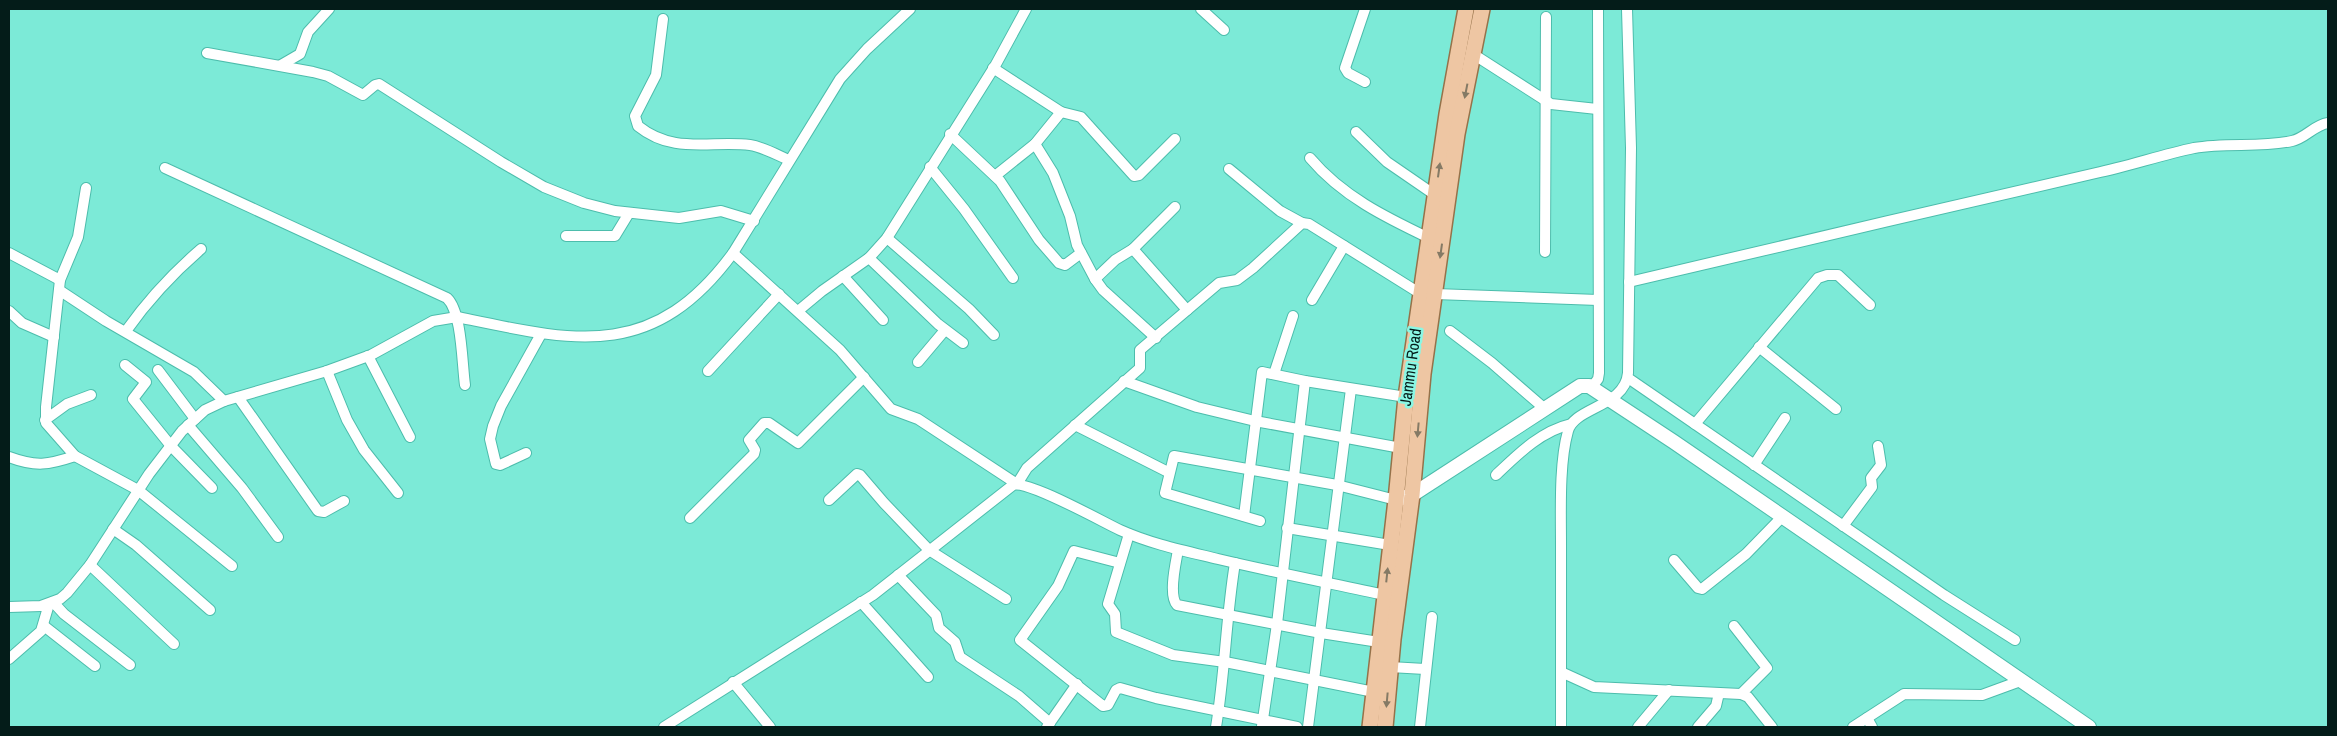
<svg xmlns="http://www.w3.org/2000/svg" width="2337" height="736" viewBox="0 0 2337 736" font-family="'Archivo Narrow',sans-serif">
<rect width="100%" height="100%" fill="#7cead7"/>
<g fill="none" stroke-linecap="round" stroke-linejoin="round">
<defs>
<g id="street">
<polyline points="1201,9 1224,30"/>
<path d="M663 19 656 75 635 116 638 126C674 155 711 140 750 145 763 147 777 155 789 160"/>
<polyline points="207,53 313,72 328,76 363,95 375,85 379,84 501,162 544,187 584,203 615,211 679,218 721,211 754,221"/>
<polyline points="1473,54 1551,104 1597,109"/>
<polyline points="281,65 300,54 308,32 329,9"/>
<polyline points="993,68 1061,112 1081,117 1134,176 1139,175 1175,139"/>
<polyline points="1365,82 1348,73 1345,68 1365,9"/>
<polyline points="1356,132 1387,162 1435,195"/>
<polyline points="950,134 1000,181 1039,240 1059,263 1065,265 1081,253"/>
<polyline points="1035,144 1053,173 1070,216 1077,245 1095,279 1103,290 1156,338"/>
<path d="M1310 158C1342 196 1385 217 1429 238"/>
<polyline points="930,167 964,209 1013,278"/>
<path d="M165 168 447 298C462 312 462 364 465 385"/>
<polyline points="1229,169 1280,211 1302,223"/>
<polyline points="995,176 1035,144 1061,112"/>
<polyline points="86,188 78,237 60,280 46,407 46,423 75,456 138,490 232,566"/>
<polyline points="566,236 615,236 629,213"/>
<polyline points="887,238 969,309 994,335"/>
<polyline points="1133,249 1187,310"/>
<polyline points="1545,252 1546,17"/>
<polyline points="9,253 60,280"/>
<polyline points="733,253 840,350 891,409 918,419 1017,484 1027,468 1140,368 1140,350 1219,283 1237,280 1253,268 1302,223 1309,224 1421,294"/>
<polyline points="869,258 938,324 963,343"/>
<polyline points="843,276 883,320"/>
<polyline points="1095,279 1115,260 1133,249 1175,207"/>
<path d="M1629 282C1785 245 1940 209 2096 173 2129 166 2161 155 2194 148 2227 142 2259 148 2292 141 2306 138 2314 125 2328 123"/>
<polyline points="59,290 106,321 194,372 224,401"/>
<polyline points="1435,294 1598,300"/>
<polyline points="1312,300 1344,246"/>
<polyline points="9,311 22,323 54,337"/>
<polyline points="798,311 822,291 869,258 887,238 995,66 1026,9"/>
<path d="M126 331C148 300 172 274 201 249"/>
<polyline points="1450,331 1492,363 1545,409"/>
<polyline points="1759,347 1836,409"/>
<polyline points="368,356 410,437"/>
<polyline points="918,362 945,330"/>
<polyline points="125,365 146,382 133,399 171,446 212,488"/>
<polyline points="158,370 195,419"/>
<polyline points="327,371 347,420 364,450 398,493"/>
<polyline points="708,371 779,294"/>
<polyline points="1274,374 1293,316"/>
<polyline points="1628,378 1944,595 2015,640"/>
<polyline points="1124,381 1197,407 1255,421 1401,448"/>
<polyline points="1591,388 1598,379 1599,373 1598,9"/>
<polyline points="238,397 318,511 324,512 344,501"/>
<polyline points="45,420 67,404 91,395"/>
<polyline points="1695,424 1818,278 1827,275 1838,275 1870,305"/>
<polyline points="188,425 242,488 278,537"/>
<polyline points="1075,425 1168,472"/>
<polyline points="526,453 500,465 496,464 490,439 493,426 501,406 541,334"/>
<path d="M9 457C36 467 48 465 75 456"/>
<polyline points="1754,465 1785,418"/>
<path d="M1496 475C1518 454 1541 431 1571 424"/>
<polyline points="829,500 857,474 860,475 884,503 929,550 1006,599"/>
<polyline points="1244,516 1262,372 1305,381 1406,397"/>
<polyline points="690,518 754,454 755,450 749,440 764,423 769,423 798,443 864,377"/>
<polyline points="1260,521 1165,493 1174,456 1337,485 1396,500"/>
<polyline points="1843,526 1872,487 1871,478 1881,465 1878,446"/>
<polyline points="1287,528 1390,545"/>
<polyline points="113,529 136,545 210,610"/>
<polyline points="1129,534 1108,604 1115,614 1116,632 1173,655 1225,662 1374,692"/>
<path d="M1178 550C1176 562 1168 595 1177 605L1321 633 1379 642"/>
<polyline points="1674,560 1698,588 1702,589 1746,554 1783,516"/>
<polyline points="1120,563 1074,551 1058,586 1020,640 1103,706 1108,705 1116,690 1120,688 1156,698 1297,727"/>
<polyline points="90,565 174,644"/>
<polyline points="898,575 936,615 939,628 955,642 960,657 1019,696 1050,723"/>
<polyline points="53,602 64,614 130,665"/>
<polyline points="861,602 928,677"/>
<path d="M9 607 41 606 60 599 67 593 90 565 149 474 182 431 205 410 224 401 327 371 371 355 433 321 457 317C573 341 652 363 733 253L840 79 867 49 910 9"/>
<polyline points="44,626 95,666"/>
<polyline points="1734,626 1767,668 1741,694"/>
<polyline points="9,659 41,631 49,604"/>
<polyline points="1390,667 1425,669"/>
<polyline points="1561,672 1594,687 1741,694 1748,697 1772,727"/>
<polyline points="733,682 770,727"/>
<polyline points="1867,718 1872,727"/>
<polyline points="1262,726 1277,624 1305,381"/>
<path d="M664 727 873 595 1013 485C1028 480 1101 521 1120 530 1151 544 1185 551 1218 559 1273 572 1329 583 1385 595"/>
<polyline points="1047,727 1077,684"/>
<path d="M1216 727C1225 673 1226 617 1235 563"/>
<polyline points="1308,727 1351,389"/>
<polyline points="1420,727 1432,617"/>
<path d="M1561 727C1561 666 1561 605 1561 545 1561 511 1559 463 1568 431 1574 407 1625 407 1628 373L1631 148 1627 9"/>
<polyline points="1638,727 1669,690"/>
<polyline points="1698,727 1716,706 1719,693"/>
<polyline points="1853,727 1904,694 1982,695 2023,680"/>
</g>
<polyline id="secondary" points="1403,498 1412,495 1580,386 1589,386 1674,442 2089,727"/>
<g id="primary">
<polyline points="1370,727 1396,500 1406,397 1447,114 1466,9"/>
<polyline points="1385,727 1393,639 1412,495 1423,374 1457,134 1482,9"/>
</g>
</defs>
<!-- street casing -->
<use href="#street" stroke="#4dbdac" stroke-width="12"/>
<!-- secondary casing -->
<use href="#secondary" stroke="#4dbdac" stroke-width="16"/>
<!-- primary casing -->
<use href="#primary" stroke="#95724a" stroke-width="18"/>
<!-- street -->
<use href="#street" stroke="#fff" stroke-width="10"/>
<!-- secondary -->
<use href="#secondary" stroke="#fff" stroke-width="14"/>
<!-- primary -->
<use href="#primary" stroke="#eec6a3" stroke-width="15"/>
</g>
<!-- one-way arrows -->
<defs><path id="oneway-solid" d="M-6-.8H1V-3.2L6.5 0L1 3.2V.8H-6Z" transform="scale(1.25)"/></defs>
<g fill="#857a65">
<use href="#oneway-solid" transform="translate(1466 91) rotate(101)"/>
<use href="#oneway-solid" transform="translate(1439 170) rotate(-82)"/>
<use href="#oneway-solid" transform="translate(1441 251) rotate(98)"/>
<use href="#oneway-solid" transform="translate(1418 430) rotate(95)"/>
<use href="#oneway-solid" transform="translate(1387 575) rotate(-84)"/>
<use href="#oneway-solid" transform="translate(1387 700) rotate(95)"/>
</g>
<g text-anchor="middle" dominant-baseline="central" stroke-width="5" stroke-linejoin="round" paint-order="stroke">
<!-- street labels -->
<g font-size="16" fill="#041c19" stroke="#8af7e4">
<text transform="translate(1410 367) rotate(-82)">Jammu Road</text>
</g>
</g>
<!-- border -->
<rect width="2337" height="736" fill="none" stroke="#041c19" stroke-width="20"/>
</svg>
